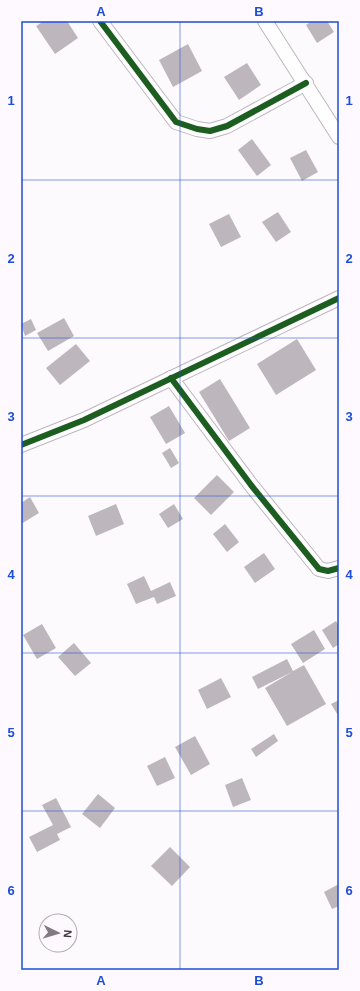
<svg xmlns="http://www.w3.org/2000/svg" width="360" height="991" viewBox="0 0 360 991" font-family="Helvetica,sans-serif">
<rect width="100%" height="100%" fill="#fdfafd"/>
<!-- building -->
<g fill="#bdb7bd">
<polygon points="44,21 67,21 78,38 55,54 36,26"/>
<polygon points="312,21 327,21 334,32 317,43 306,25"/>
<polygon points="188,44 202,71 173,87 159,60"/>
<polygon points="247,63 261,85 239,100 224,77"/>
<polygon points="252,139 271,165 257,176 238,150"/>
<polygon points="306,150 318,172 302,181 290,158"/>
<polygon points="278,212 291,232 276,242 262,222"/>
<polygon points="229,214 241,237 221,247 209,224"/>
<polygon points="64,318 74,336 48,351 37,333"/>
<polygon points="31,319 36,330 25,336 21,324"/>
<polygon points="297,339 316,370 276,395 257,364"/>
<polygon points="76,344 90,361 60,385 46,368"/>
<polygon points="220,379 250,428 229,441 199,392"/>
<polygon points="169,406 185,433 166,444 150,417"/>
<polygon points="170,448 179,463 171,468 162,453"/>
<polygon points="217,475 234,492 211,515 194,498"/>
<polygon points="30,497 39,513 21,524 21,503"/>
<polygon points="116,504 124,524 96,536 88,516"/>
<polygon points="174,504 183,519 168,528 159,514"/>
<polygon points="225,524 239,542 227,552 213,534"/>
<polygon points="264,553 275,569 255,583 244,567"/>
<polygon points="144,576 151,591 170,582 176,596 157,604 154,597 136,604 127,584"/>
<polygon points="336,621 339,626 339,644 333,648 322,630"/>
<polygon points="42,624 56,648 37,659 23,635"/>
<polygon points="314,630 325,649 303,663 291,644"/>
<polygon points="74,643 91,663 75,676 58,657"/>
<polygon points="287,659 293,671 304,665 326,704 287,726 265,688 292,672 258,689 252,677"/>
<polygon points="221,678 231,697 207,709 198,690"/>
<polygon points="339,700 339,717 331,704"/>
<polygon points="274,734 278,741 256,757 251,749"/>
<polygon points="195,736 210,764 191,775 175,747"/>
<polygon points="165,757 175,778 157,786 147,766"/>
<polygon points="242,778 251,800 233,807 225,785"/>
<polygon points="98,794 115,808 100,828 82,814"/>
<polygon points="56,798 71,827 57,834 60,840 37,852 29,837 53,825 42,805"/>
<polygon points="170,847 190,867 172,886 151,866"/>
<polygon points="339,884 339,906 332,909 324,892"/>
</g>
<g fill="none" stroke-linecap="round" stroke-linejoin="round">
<defs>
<g id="minor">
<polyline points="100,21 176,122 197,129 210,131 227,126 306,83"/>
<polyline points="265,21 339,137"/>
<polyline points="171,378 251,485 319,569 328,571 339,568"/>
<polyline points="21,445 84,420 339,298"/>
</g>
</defs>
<!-- minor casing -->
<use href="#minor" stroke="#bdb7bd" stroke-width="16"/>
<!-- minor -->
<use href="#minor" stroke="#fffeff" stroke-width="14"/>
<defs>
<g id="cycleway">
<polyline points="100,21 176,122 197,129 210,131 227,126 306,83"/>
<polyline points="171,378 251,485 319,569 328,571 339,568"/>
<polyline points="21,445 84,420 339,298"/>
</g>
</defs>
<!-- cycleway casing -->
<use href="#cycleway" stroke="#fef9fe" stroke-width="8"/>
<!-- cycleway -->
<use href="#cycleway" stroke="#1b5e20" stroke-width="6"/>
</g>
<!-- grid -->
<path fill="none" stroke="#1d4ed8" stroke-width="1" stroke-opacity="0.55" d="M180 21V970M21 180H339M21 338H339M21 496H339M21 653H339M21 811H339"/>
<!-- border -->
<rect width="360" height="991" fill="none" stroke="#fef9fe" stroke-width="44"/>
<!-- north arrow -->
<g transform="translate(58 933) rotate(95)"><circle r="19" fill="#fef9fe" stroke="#b2abb2"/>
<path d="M0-3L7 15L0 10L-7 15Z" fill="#827b82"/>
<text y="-6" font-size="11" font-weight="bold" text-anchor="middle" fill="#3f363f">N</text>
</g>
<rect x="22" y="22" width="316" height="947" fill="none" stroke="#1d4ed8" stroke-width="1.5"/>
<g font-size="13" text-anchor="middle" font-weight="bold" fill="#1d4ed8">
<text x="101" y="16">A</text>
<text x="259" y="16">B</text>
<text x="11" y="105">1</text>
<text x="349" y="105">1</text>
<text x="11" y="263">2</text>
<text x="349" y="263">2</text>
<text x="11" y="421">3</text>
<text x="349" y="421">3</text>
<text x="11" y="579">4</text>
<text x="349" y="579">4</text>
<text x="11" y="737">5</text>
<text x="349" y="737">5</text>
<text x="11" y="895">6</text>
<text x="349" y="895">6</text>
<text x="101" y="985">A</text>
<text x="259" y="985">B</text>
</g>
</svg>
